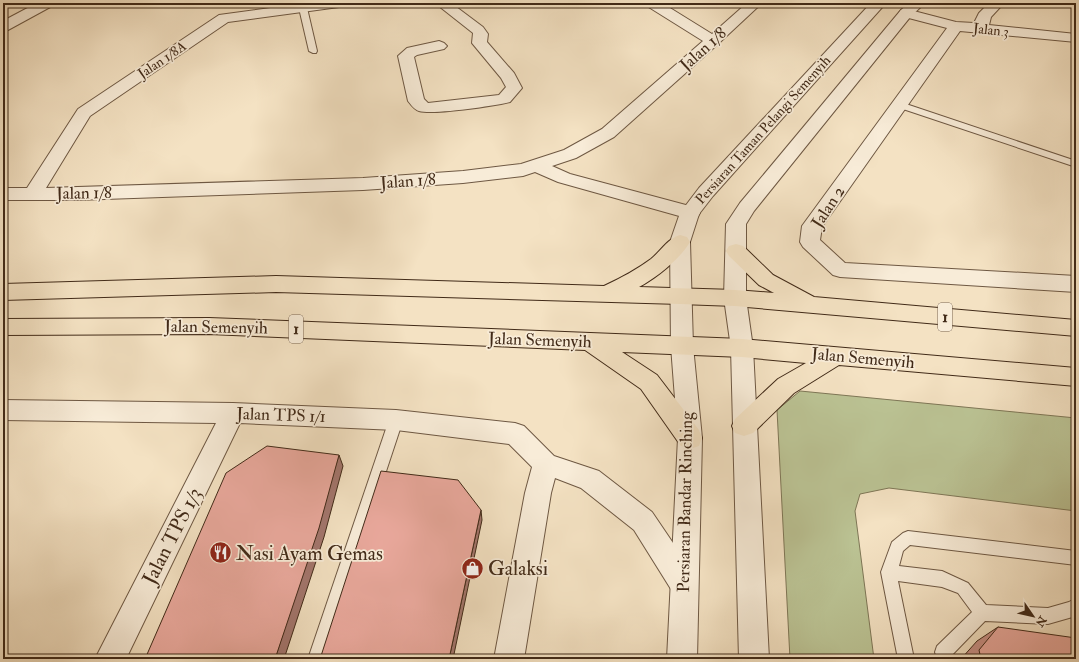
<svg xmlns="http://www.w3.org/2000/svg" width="1079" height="662" viewBox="0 0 1079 662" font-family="'IM FELL Double Pica',serif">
<rect width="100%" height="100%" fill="#f4e2c3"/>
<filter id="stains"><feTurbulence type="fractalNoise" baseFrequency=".005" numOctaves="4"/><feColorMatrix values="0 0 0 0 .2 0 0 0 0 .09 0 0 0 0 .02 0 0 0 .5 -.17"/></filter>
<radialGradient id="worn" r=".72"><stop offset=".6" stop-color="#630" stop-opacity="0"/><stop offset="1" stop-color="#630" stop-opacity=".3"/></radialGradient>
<!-- green -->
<polygon fill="#bbc394" stroke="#7e7656" points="800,391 1076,418 1076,511 889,488 860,494 855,511 874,659 790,659 777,410"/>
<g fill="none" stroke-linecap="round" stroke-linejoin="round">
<defs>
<g id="service">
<polygon points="300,6 306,6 307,8 317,51 316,53 313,53 309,51 299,8"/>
<polygon points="900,102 1076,161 1076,167 897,107 896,105"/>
<polygon points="396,414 401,416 403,420 324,659 308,659 389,420 391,416"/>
<polygon points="908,531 1076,551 1076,565 910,545 903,551 899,566 942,571 968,583 986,605 1048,608 1069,602 1076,598 1076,616 1048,624 985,621 952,655 953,659 937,659 935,652 937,646 972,612 958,593 942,587 898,581 914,659 898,659 881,572 892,542 903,533"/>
</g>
<g id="minor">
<polygon points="37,3 54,3 52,6 8,30 3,31 3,21"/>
<polygon points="307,3 346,3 344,6 339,7 228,22 90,116 46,188 363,178 463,171 521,164 564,150 602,129 703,41 647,6 645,3 662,3 712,34 747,3 762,3 718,44 614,137 576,158 552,166 570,174 697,208 700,213 697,218 690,219 558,182 535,172 523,176 463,183 363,190 76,200 3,200 3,188 27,188 78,109 219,15"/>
<path d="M435 3H451L483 27 488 34 487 42 514 73 522 88 510 102C494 106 433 115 419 111 415 110 411 105 408 101L398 56 407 48 439 41 444 43 447 46 444 49 417 55 414 57 424 99 428 103 499 95 506 87 501 78 472 43 473 33Z"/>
<polygon points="989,3 1004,3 991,17 989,25 1076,34 1076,42 960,31 822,227 820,240 845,263 1076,276 1076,292 840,277 833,275 803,247 800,242 802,226 947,28 901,16 899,13 901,10 906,9 956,22 974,23 979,13"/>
<polygon points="3,400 233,403 396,410 515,423 524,426 554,456 599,471 652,512 694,574 698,584 694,594 684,598 674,594 634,530 581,488 555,478 551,493 524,659 494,659 525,493 532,467 509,444 396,430 240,423 126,659 95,659 216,423 3,420"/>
</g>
<g id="tertiary">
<polygon points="871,3 886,3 713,196 699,214 690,242 693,346 702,438 697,659 667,659 678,438 671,346 670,242 680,213 699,188"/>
<polygon points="909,3 925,3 911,16 754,211 746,224 746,298 753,348 769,659 739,659 731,348 724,298 726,224 740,203 901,10"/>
</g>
<g id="primary">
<path d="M680 235 687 237 690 242C680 259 656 278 639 287L735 290 774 293 759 285 729 256 726 251 729 246 736 244 743 246 773 275 814 297 1076 320V336L735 306 680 304 276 292 3 300V284L276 276 604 286C621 278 636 270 651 259 661 251 667 239 680 235Z"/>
<polygon points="209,318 742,339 1076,368 1076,386 839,365 794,393 753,433 744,436 735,433 732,426 735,419 778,379 806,363 742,357 622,352 657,375 699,430 702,438 699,446 690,449 681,446 641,389 585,350 209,334 3,335 3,319"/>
</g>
</defs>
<!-- service casing -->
<use href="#service" stroke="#6e5843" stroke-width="2"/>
<!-- minor casing -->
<use href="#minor" stroke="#6e5843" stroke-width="2"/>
<!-- tertiary casing -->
<use href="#tertiary" stroke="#6e5843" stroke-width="2"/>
<!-- primary casing -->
<use href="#primary" stroke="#412a18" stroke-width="2"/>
<!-- service -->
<use href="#service" fill="#f8ecd8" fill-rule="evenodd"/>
<!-- minor -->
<use href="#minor" fill="#f8ecd8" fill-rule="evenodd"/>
<!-- tertiary -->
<use href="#tertiary" fill="#f8ecd8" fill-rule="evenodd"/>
<!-- primary -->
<use href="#primary" fill="#f4e2c3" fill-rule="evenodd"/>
</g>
<!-- wall -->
<polygon fill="#c89086" stroke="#412a18" points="998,627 1076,659 961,659 977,641"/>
<!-- shaded-wall -->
<g fill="#a3766d" stroke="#412a18">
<polygon points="339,455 343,466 324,537 284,659 275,659"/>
<polygon points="481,510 482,520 453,659 449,659"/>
</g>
<!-- building -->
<g fill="#e9a89c" stroke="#412a18">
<polygon points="267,446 339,455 319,528 275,659 145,659 226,473"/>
<polygon points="381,471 458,480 481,510 449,659 320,659"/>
<polygon points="998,627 1076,638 1076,659 981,659 979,650"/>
</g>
<!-- icons -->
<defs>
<symbol id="restaurant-disc" viewBox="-11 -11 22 22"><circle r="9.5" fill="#8f2418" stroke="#f8ecd8"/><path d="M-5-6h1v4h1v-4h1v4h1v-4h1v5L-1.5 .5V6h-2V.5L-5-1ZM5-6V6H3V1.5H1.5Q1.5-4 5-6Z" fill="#fff"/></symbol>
<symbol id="shop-disc" viewBox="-11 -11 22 22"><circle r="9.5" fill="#8f2418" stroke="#f8ecd8"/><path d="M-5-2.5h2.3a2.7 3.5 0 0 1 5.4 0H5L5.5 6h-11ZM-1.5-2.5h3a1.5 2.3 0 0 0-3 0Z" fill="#fff"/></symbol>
</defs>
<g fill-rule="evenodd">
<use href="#restaurant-disc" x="208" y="540" width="25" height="25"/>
<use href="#shop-disc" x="460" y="556" width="25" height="25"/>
</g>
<g text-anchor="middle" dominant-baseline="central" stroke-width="3.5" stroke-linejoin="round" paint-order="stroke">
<!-- far-street labels -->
<g font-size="14" fill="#412a18" stroke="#f8ecd8">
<text transform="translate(991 30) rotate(6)">Jalan 3</text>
<text transform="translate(162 60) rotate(-34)">Jalan 1/8A</text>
<text transform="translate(763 130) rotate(-48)">Persiaran Taman Pelangi Semenyih</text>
</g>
<!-- shield labels -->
<g fill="#f8ecd8" stroke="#786452" stroke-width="1">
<rect x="938" y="303" width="14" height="28" rx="3"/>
<rect x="289" y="315" width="14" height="28" rx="3"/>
</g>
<g font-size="16" font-weight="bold" fill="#412a18">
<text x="945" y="317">1</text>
<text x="296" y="329">1</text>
</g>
<!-- street labels -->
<g font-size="17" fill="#412a18" stroke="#f8ecd8">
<text transform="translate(703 49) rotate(-42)">Jalan 1/8</text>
<text transform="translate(408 181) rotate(-4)">Jalan 1/8</text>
<text transform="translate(84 193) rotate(-1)">Jalan 1/8</text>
<text transform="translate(828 207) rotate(-57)">Jalan 2</text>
<text transform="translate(216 327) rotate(1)">Jalan Semenyih</text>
<text transform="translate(540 340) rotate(2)">Jalan Semenyih</text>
<text transform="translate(863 358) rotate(5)">Jalan Semenyih</text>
<text transform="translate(281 415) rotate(2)">Jalan TPS 1/1</text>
<text transform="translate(685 502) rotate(-89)">Persiaran Bandar Rinching</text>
</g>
<!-- near-street labels -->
<g font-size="20" fill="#412a18" stroke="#f8ecd8">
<text transform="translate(172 536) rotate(-63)">Jalan TPS 1/3</text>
</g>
<!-- near-poi labels -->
<g font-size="20" fill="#412a18" stroke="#f8ecd8" text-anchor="start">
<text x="236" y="553">Nasi Ayam Gemas</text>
<text x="488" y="568">Galaksi</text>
</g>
</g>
<!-- margin -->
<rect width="1079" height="662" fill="none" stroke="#f4e2c3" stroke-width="16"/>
<rect x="4" y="4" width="1071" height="654" fill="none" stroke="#412a18" stroke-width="2"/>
<rect x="8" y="8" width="1063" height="646" fill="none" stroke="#412a18"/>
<!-- north arrow -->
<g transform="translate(1033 616) rotate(124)" stroke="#f8ecd8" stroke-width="3" paint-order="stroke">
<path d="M0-3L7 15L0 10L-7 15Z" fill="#412a18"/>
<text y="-6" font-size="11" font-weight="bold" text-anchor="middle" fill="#412a18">N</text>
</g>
<rect width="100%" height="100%" filter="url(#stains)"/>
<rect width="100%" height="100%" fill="url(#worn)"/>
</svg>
